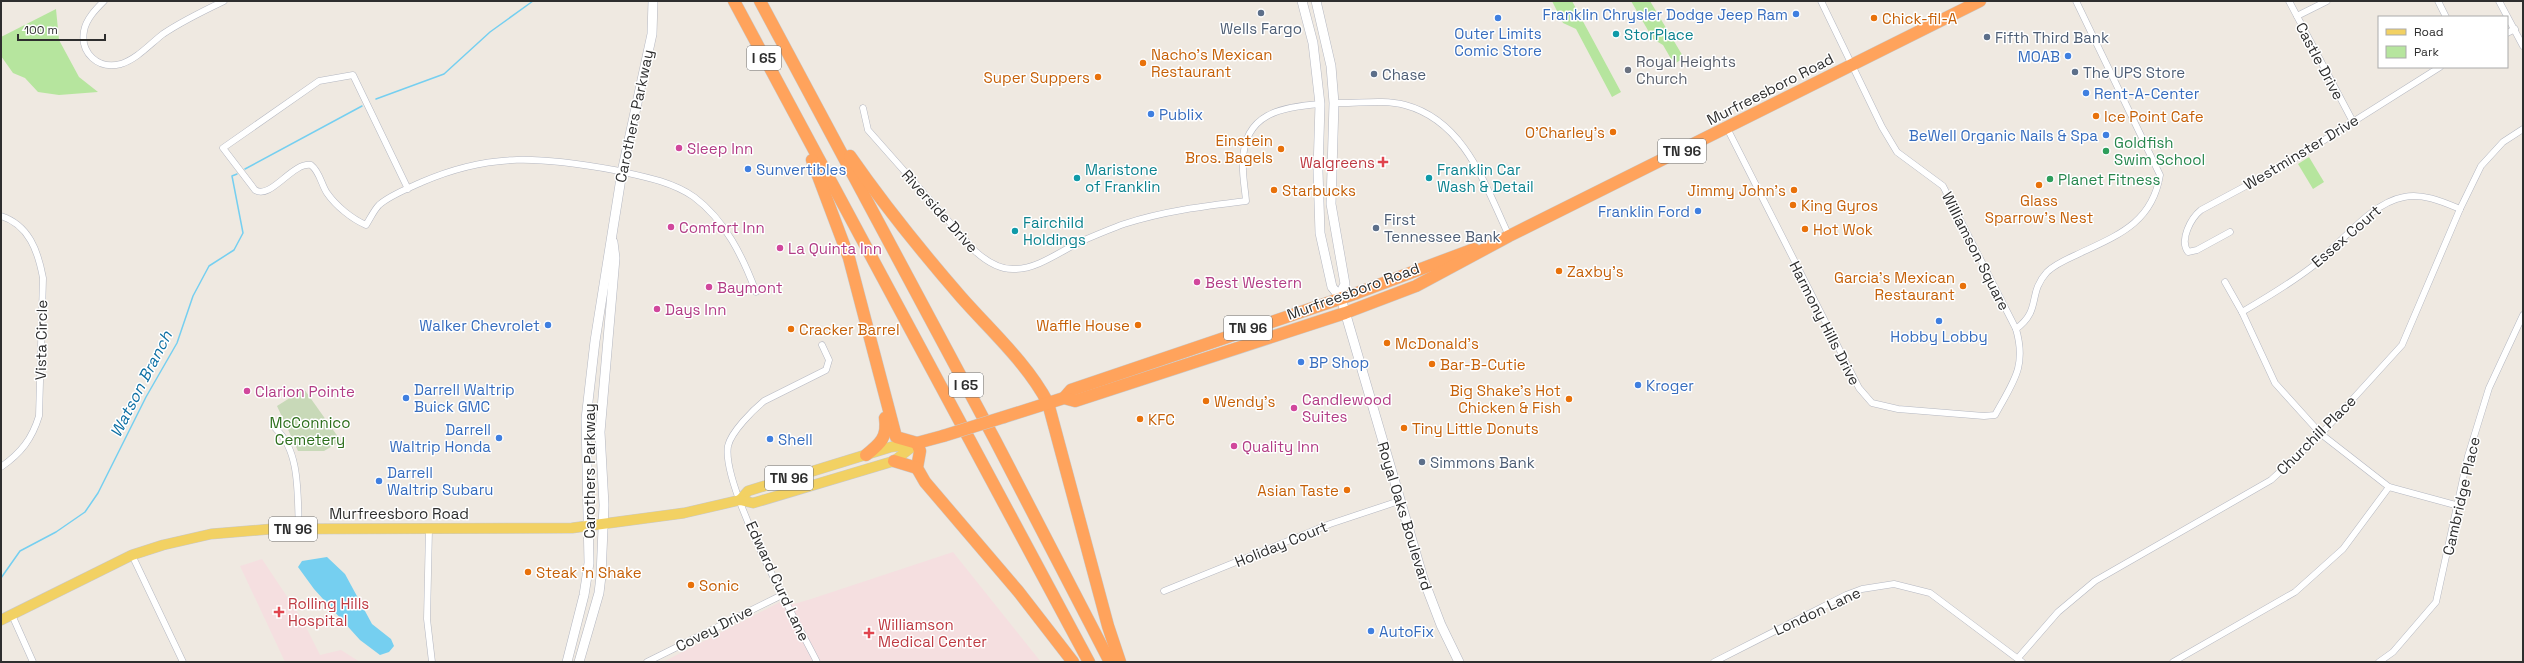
<svg xmlns="http://www.w3.org/2000/svg" width="2524" height="663" viewBox="0 0 2524 663" font-family="'Space Grotesk',sans-serif">
<rect width="100%" height="100%" fill="#efe9e1"/>
<!-- medical -->
<g fill="#f5dfe0">
<polygon points="953,552 1041,662 663,662 782,601 794,604 811,599"/>
<polygon points="262,559 302,619 320,655 341,650 360,662 285,662 240,566"/>
</g>
<!-- green -->
<g fill="#b6e59e">
<polygon points="1552,1 1572,1 1621,92 1612,97 1576,29 1563,23"/>
<polygon points="1631,1 1650,1 1684,58 1674,64 1663,45 1653,39"/>
<polygon points="56,9 59,40 79,77 98,92 59,95 38,92 25,78 13,73 1,56 1,37"/>
<polygon points="2309,157 2324,182 2313,189 2298,164"/>
</g>
<!-- cemetery -->
<polygon fill="#c8d9b8" points="304,389 341,441 324,451 298,451 277,406"/>
<!-- water -->
<polygon fill="#75cff0" points="327,557 345,574 372,624 391,639 394,646 389,652 380,655 360,640 314,589 298,567 302,561"/>
<g fill="none" stroke-linecap="round" stroke-linejoin="round">
<!-- stream -->
<g stroke="#75cff0" stroke-width="1.5">
<polyline points="376,99 444,74 490,32 533,1"/>
<polyline points="245,169 362,106"/>
<polyline points="1,578 20,551 56,532 85,512 98,493 146,397 177,343 193,296 209,266 234,250 243,233 232,176 237,174"/>
</g>
<defs>
<g id="street">
<path d="M104 1C96 9 86 19 84 31 80 53 98 70 121 64 137 59 150 44 163 34 182 21 203 11 224 1"/>
<polyline points="2289,1 2352,120"/>
<polyline points="2438,1 2446,17"/>
<polyline points="2499,1 2523,46"/>
<polyline points="2297,16 2327,1"/>
<polyline points="2507,33 2515,29"/>
<path d="M1334 103C1357 104 1382 99 1405 105 1465 121 1485 185 1509 236"/>
<path d="M863 108 868 130 975 251C986 261 1000 270 1015 269 1038 269 1062 250 1082 241 1096 235 1110 229 1124 224 1164 211 1205 206 1246 201 1245 188 1242 174 1243 161 1244 113 1282 107 1320 104"/>
<path d="M1727 128 1859 388 1872 403 1898 409 1984 416 1995 415C2013 382 2027 367 2016 329L1943 186 1897 152 1882 127 1821 1"/>
<path d="M408 189 353 75 319 81 223 148 255 190C271 200 292 162 311 165 320 172 321 184 327 193 336 206 352 219 366 225 370 219 374 210 379 205 390 195 409 188 422 182 491 152 542 157 614 170 641 176 671 181 694 197 725 220 743 257 756 292"/>
<path d="M1 216C29 225 38 251 43 278L39 416C32 439 21 453 1 467"/>
<path d="M2230 232 2197 250 2188 252C2179 240 2191 218 2201 210L2283 166 2440 67"/>
<polyline points="2225,282 2242,312 2275,383 2321,434 2389,487 2459,506"/>
<path d="M2242 312C2266 298 2291 283 2313 266 2340 245 2370 203 2404 197 2423 193 2443 202 2460 209"/>
<path d="M2016 329C2042 310 2027 294 2047 272 2054 265 2067 259 2076 255 2116 236 2152 224 2160 175L2076 1"/>
<path d="M276 429C301 452 297 497 299 529"/>
<polyline points="429,529 427,619 432,662"/>
<polyline points="132,555 183,662"/>
<polyline points="1164,591 1330,524 1399,501"/>
<polyline points="12,615 33,662"/>
<polyline points="2018,658 2058,612 2095,581 2271,480 2321,434 2402,345 2460,209 2481,166 2503,142 2523,129"/>
<polyline points="647,662 782,595"/>
<path d="M817 662C796 621 721 486 728 446 731 432 753 410 764 401L826 370 829 360 822 345"/>
<polyline points="1714,662 1846,595 1862,589 1894,584 1930,593 2022,662"/>
<polyline points="2173,662 2295,592 2343,549 2389,487"/>
<polyline points="2379,662 2393,652 2436,602 2468,456 2489,388 2523,315"/>
</g>
<g id="secondary">
<polyline points="1302,1 1313,43 1320,104 1318,171 1320,233 1332,287 1341,298 1423,578 1441,625 1459,662"/>
<polyline points="1316,1 1331,66 1334,103 1331,204 1345,284 1340,294"/>
<polyline points="567,662 584,595 589,563 586,419 595,341 622,172 652,34 653,1"/>
<polyline points="579,662 599,593 601,576 604,505 600,432 615,258 613,242"/>
</g>
<g id="primary">
<polyline points="740,500 748,491 891,447 917,443"/>
<polyline points="1,620 132,555 163,545 211,534 271,529 572,528 684,513 740,500 753,503 760,501 894,461 917,443"/>
</g>
<g id="highway">
<polyline points="734,1 1089,662"/>
<polyline points="760,1 995,440 1110,662"/>
<path d="M850 156C884 205 922 252 961 297 991 331 1027 363 1048 403L1108 626 1120 662"/>
<polyline points="812,160 849,258 896,437 917,443"/>
<polyline points="1064,398 1071,390 1357,293 1474,249"/>
<polyline points="1004,417 1064,398 1075,401 1345,313 1416,286 1509,236 1980,1"/>
<polyline points="917,443 920,451 917,468 925,482 1018,591 1073,662"/>
<polyline points="917,443 943,436"/>
<path d="M866 455C880 444 888 437 885 418"/>
<polyline points="894,461 917,468"/>
</g>
</defs>
<!-- street casing -->
<use href="#street" stroke="#b4b7c1" stroke-width="7"/>
<!-- secondary casing -->
<use href="#secondary" stroke="#b4b7c1" stroke-width="10"/>
<!-- primary casing -->
<use href="#primary" stroke="#c9c9c9" stroke-width="11"/>
<!-- highway casing -->
<use href="#highway" stroke="#c9c9c9" stroke-width="13"/>
<!-- street -->
<use href="#street" stroke="#fff" stroke-width="6"/>
<!-- secondary -->
<use href="#secondary" stroke="#fff" stroke-width="9"/>
<!-- primary -->
<use href="#primary" stroke="#f2d163" stroke-width="10"/>
<!-- highway -->
<use href="#highway" stroke="#ffa35c" stroke-width="12"/>
<defs>
<polyline id="highway-bridge" points="943,436 1004,417"/>
</defs>
<!-- highway-bridge casing -->
<use href="#highway-bridge" stroke="#c9c9c9" stroke-width="13" stroke-linecap="butt"/>
<!-- highway-bridge -->
<use href="#highway-bridge" stroke="#ffa35c" stroke-width="12"/>
</g>
<!-- markers -->
<g fill="#5c6f8a" stroke="#fff" stroke-width="1.5">
<circle cx="1261" cy="13" r="4"/>
<circle cx="1987" cy="37" r="4"/>
<circle cx="2075" cy="72" r="4"/>
<circle cx="1374" cy="74" r="4"/>
<circle cx="1376" cy="228" r="4"/>
<circle cx="1422" cy="462" r="4"/>
</g>
<g fill="#3f7fe0" stroke="#fff" stroke-width="1.5">
<circle cx="1796" cy="14" r="4"/>
<circle cx="1498" cy="18" r="4"/>
<circle cx="2068" cy="56" r="4"/>
<circle cx="2086" cy="93" r="4"/>
<circle cx="1151" cy="114" r="4"/>
<circle cx="2106" cy="135" r="4"/>
<circle cx="748" cy="169" r="4"/>
<circle cx="1698" cy="211" r="4"/>
<circle cx="1939" cy="321" r="4"/>
<circle cx="548" cy="325" r="4"/>
<circle cx="1301" cy="362" r="4"/>
<circle cx="1638" cy="385" r="4"/>
<circle cx="406" cy="398" r="4"/>
<circle cx="499" cy="438" r="4"/>
<circle cx="770" cy="439" r="4"/>
<circle cx="379" cy="481" r="4"/>
<circle cx="1371" cy="631" r="4"/>
</g>
<g fill="#e8710a" stroke="#fff" stroke-width="1.5">
<circle cx="1874" cy="18" r="4"/>
<circle cx="1143" cy="63" r="4"/>
<circle cx="1098" cy="77" r="4"/>
<circle cx="2096" cy="116" r="4"/>
<circle cx="1613" cy="132" r="4"/>
<circle cx="1281" cy="149" r="4"/>
<circle cx="2039" cy="185" r="4"/>
<circle cx="1274" cy="190" r="4"/>
<circle cx="1794" cy="190" r="4"/>
<circle cx="1793" cy="205" r="4"/>
<circle cx="1805" cy="229" r="4"/>
<circle cx="1559" cy="271" r="4"/>
<circle cx="1963" cy="286" r="4"/>
<circle cx="1138" cy="325" r="4"/>
<circle cx="791" cy="329" r="4"/>
<circle cx="1387" cy="343" r="4"/>
<circle cx="1432" cy="364" r="4"/>
<circle cx="1569" cy="399" r="4"/>
<circle cx="1206" cy="401" r="4"/>
<circle cx="1140" cy="419" r="4"/>
<circle cx="1404" cy="428" r="4"/>
<circle cx="1347" cy="490" r="4"/>
<circle cx="528" cy="572" r="4"/>
<circle cx="691" cy="585" r="4"/>
</g>
<g fill="#0f9aa8" stroke="#fff" stroke-width="1.5">
<circle cx="1616" cy="34" r="4"/>
<circle cx="1077" cy="178" r="4"/>
<circle cx="1429" cy="178" r="4"/>
<circle cx="1015" cy="231" r="4"/>
</g>
<circle fill="#6b7280" stroke="#fff" stroke-width="1.5" cx="1628" cy="70" r="4"/>
<g fill="#d1479c" stroke="#fff" stroke-width="1.5">
<circle cx="679" cy="148" r="4"/>
<circle cx="671" cy="227" r="4"/>
<circle cx="780" cy="248" r="4"/>
<circle cx="1197" cy="282" r="4"/>
<circle cx="709" cy="287" r="4"/>
<circle cx="657" cy="309" r="4"/>
<circle cx="247" cy="391" r="4"/>
<circle cx="1294" cy="408" r="4"/>
<circle cx="1234" cy="446" r="4"/>
</g>
<g fill="#2e9e5b" stroke="#fff" stroke-width="1.5">
<circle cx="2106" cy="151" r="4"/>
<circle cx="2050" cy="179" r="4"/>
</g>
<g fill="#e0444e" stroke="#fff" stroke-width="1.5">
<path d="M1381 156h4v4h4v4h-4v4h-4v-4h-4v-4h4z"/>
<path d="M277 606h4v4h4v4h-4v4h-4v-4h-4v-4h4z"/>
<path d="M867 627h4v4h4v4h-4v4h-4v-4h-4v-4h4z"/>
</g>
<g text-anchor="middle" dominant-baseline="central" stroke-width="3" stroke-linejoin="round" paint-order="stroke">
<!-- shield labels -->
<g fill="#fff" stroke="#6d6d6d" stroke-width="1">
<rect x="747" y="46" width="34" height="24" rx="3"/>
<rect x="1658" y="139" width="48" height="24" rx="3"/>
<rect x="1224" y="316" width="48" height="24" rx="3"/>
<rect x="949" y="373" width="34" height="24" rx="3"/>
<rect x="765" y="466" width="48" height="24" rx="3"/>
<rect x="269" y="517" width="48" height="24" rx="3"/>
</g>
<g font-size="14" font-weight="bold" fill="#2e2e2e">
<text x="764" y="58">I 65</text>
<text x="1682" y="151">TN 96</text>
<text x="1248" y="328">TN 96</text>
<text x="966" y="385">I 65</text>
<text x="789" y="478">TN 96</text>
<text x="293" y="529">TN 96</text>
</g>
<!-- shop labels -->
<g font-size="15" fill="#366cbe" stroke="#fff" text-anchor="start">
<text x="1788" y="14" text-anchor="end">Franklin Chrysler Dodge Jeep Ram</text>
<text x="1498" y="33" text-anchor="middle">Outer Limits<tspan x="1498" dy="17">Comic Store</tspan></text>
<text x="2060" y="56" text-anchor="end">MOAB</text>
<text x="2094" y="93">Rent-A-Center</text>
<text x="1159" y="114">Publix</text>
<text x="2098" y="135" text-anchor="end">BeWell Organic Nails &amp; Spa</text>
<text x="756" y="169">Sunvertibles</text>
<text x="1690" y="211" text-anchor="end">Franklin Ford</text>
<text x="540" y="325" text-anchor="end">Walker Chevrolet</text>
<text x="1939" y="336" text-anchor="middle">Hobby Lobby</text>
<text x="1309" y="362">BP Shop</text>
<text x="1646" y="385">Kroger</text>
<text x="414" y="389">Darrell Waltrip<tspan x="414" dy="17">Buick GMC</tspan></text>
<text x="491" y="429" text-anchor="end">Darrell<tspan x="491" dy="17">Waltrip Honda</tspan></text>
<text x="778" y="439">Shell</text>
<text x="387" y="472">Darrell<tspan x="387" dy="17">Waltrip Subaru</tspan></text>
<text x="1379" y="631">AutoFix</text>
</g>
<!-- food labels -->
<g font-size="15" fill="#c56008" stroke="#fff" text-anchor="start">
<text x="1882" y="18">Chick-fil-A</text>
<text x="1151" y="54">Nacho's Mexican<tspan x="1151" dy="17">Restaurant</tspan></text>
<text x="1090" y="77" text-anchor="end">Super Suppers</text>
<text x="2104" y="116">Ice Point Cafe</text>
<text x="1605" y="132" text-anchor="end">O'Charley's</text>
<text x="1273" y="140" text-anchor="end">Einstein<tspan x="1273" dy="17">Bros. Bagels</tspan></text>
<text x="1282" y="190">Starbucks</text>
<text x="1786" y="190" text-anchor="end">Jimmy John's</text>
<text x="2039" y="200" text-anchor="middle">Glass<tspan x="2039" dy="17">Sparrow's Nest</tspan></text>
<text x="1801" y="205">King Gyros</text>
<text x="1813" y="229">Hot Wok</text>
<text x="1567" y="271">Zaxby's</text>
<text x="1955" y="277" text-anchor="end">Garcia's Mexican<tspan x="1955" dy="17">Restaurant</tspan></text>
<text x="1130" y="325" text-anchor="end">Waffle House</text>
<text x="799" y="329">Cracker Barrel</text>
<text x="1395" y="343">McDonald's</text>
<text x="1440" y="364">Bar-B-Cutie</text>
<text x="1561" y="390" text-anchor="end">Big Shake's Hot<tspan x="1561" dy="17">Chicken &amp; Fish</tspan></text>
<text x="1214" y="401">Wendy's</text>
<text x="1148" y="419">KFC</text>
<text x="1412" y="428">Tiny Little Donuts</text>
<text x="1339" y="490" text-anchor="end">Asian Taste</text>
<text x="536" y="572">Steak 'n Shake</text>
<text x="699" y="585">Sonic</text>
</g>
<!-- service labels -->
<g font-size="15" fill="#4e5e75" stroke="#fff" text-anchor="start">
<text x="1261" y="28" text-anchor="middle">Wells Fargo</text>
<text x="1995" y="37">Fifth Third Bank</text>
<text x="2083" y="72">The UPS Store</text>
<text x="1382" y="74">Chase</text>
<text x="1384" y="219">First<tspan x="1384" dy="17">Tennessee Bank</tspan></text>
<text x="1430" y="462">Simmons Bank</text>
</g>
<!-- culture labels -->
<g font-size="15" fill="#0d838f" stroke="#fff" text-anchor="start">
<text x="1624" y="34">StorPlace</text>
<text x="1085" y="169">Maristone<tspan x="1085" dy="17">of Franklin</tspan></text>
<text x="1437" y="169">Franklin Car<tspan x="1437" dy="17">Wash &amp; Detail</tspan></text>
<text x="1023" y="222">Fairchild<tspan x="1023" dy="17">Holdings</tspan></text>
</g>
<!-- worship labels -->
<g font-size="15" fill="#5b616d" stroke="#fff" text-anchor="start">
<text x="1636" y="61">Royal Heights<tspan x="1636" dy="17">Church</tspan></text>
</g>
<!-- street labels -->
<g font-size="15" fill="#2e2e2e" stroke="#fff">
<text transform="translate(2320 61) rotate(62)">Castle Drive</text>
<text transform="translate(1770 89) rotate(-27)">Murfreesboro Road</text>
<text transform="translate(634 116) rotate(-78)">Carothers Parkway</text>
<text transform="translate(2301 152) rotate(-31)">Westminster Drive</text>
<text transform="translate(940 211) rotate(48)">Riverside Drive</text>
<text transform="translate(2346 236) rotate(-41)">Essex Court</text>
<text transform="translate(1976 251) rotate(63)">Williamson Square</text>
<text transform="translate(1353 291) rotate(-20)">Murfreesboro Road</text>
<text transform="translate(1825 323) rotate(63)">Harmony Hills Drive</text>
<text transform="translate(41 340) rotate(-89)">Vista Circle</text>
<text transform="translate(2316 435) rotate(-45)">Churchill Place</text>
<text transform="translate(589 471) rotate(-90)">Carothers Parkway</text>
<text transform="translate(2461 496) rotate(-77)">Cambridge Place</text>
<text x="399" y="513">Murfreesboro Road</text>
<text transform="translate(1405 516) rotate(73)">Royal Oaks Boulevard</text>
<text transform="translate(1281 544) rotate(-22)">Holiday Court</text>
<text transform="translate(778 581) rotate(65)">Edward Curd Lane</text>
<text transform="translate(1817 611) rotate(-25)">London Lane</text>
<text transform="translate(714 628) rotate(-27)">Covey Drive</text>
</g>
<!-- leisure labels -->
<g font-size="15" fill="#27864d" stroke="#fff" text-anchor="start">
<text x="2114" y="142">Goldfish<tspan x="2114" dy="17">Swim School</tspan></text>
<text x="2058" y="179">Planet Fitness</text>
</g>
<!-- hotel labels -->
<g font-size="15" fill="#b23c85" stroke="#fff" text-anchor="start">
<text x="687" y="148">Sleep Inn</text>
<text x="679" y="227">Comfort Inn</text>
<text x="788" y="248">La Quinta Inn</text>
<text x="1205" y="282">Best Western</text>
<text x="717" y="287">Baymont</text>
<text x="665" y="309">Days Inn</text>
<text x="255" y="391">Clarion Pointe</text>
<text x="1302" y="399">Candlewood<tspan x="1302" dy="17">Suites</tspan></text>
<text x="1242" y="446">Quality Inn</text>
</g>
<!-- health labels -->
<g font-size="15" fill="#be3a42" stroke="#fff" text-anchor="start">
<text x="1375" y="162" text-anchor="end">Walgreens</text>
<text x="288" y="603">Rolling Hills<tspan x="288" dy="17">Hospital</tspan></text>
<text x="878" y="624">Williamson<tspan x="878" dy="17">Medical Center</tspan></text>
</g>
<!-- park labels -->
<g font-size="15" fill="#2c6e1b" stroke="#fff">
<text x="310" y="422">McConnico<tspan x="310" dy="17">Cemetery</tspan></text>
</g>
<!-- water labels -->
<g font-size="16" font-style="italic" fill="#0d6fa3" stroke="#fff">
<text transform="translate(141 384) rotate(-63)">Watson Branch</text>
</g>
</g>
<!-- border -->
<rect width="2524" height="663" fill="none" stroke="#2e2e2e" stroke-width="4"/>
<!-- legend -->
<rect x="2378" y="16" width="130" height="52" fill="#ffffff" stroke="#ababab"/>
<rect x="2386" y="29" width="20" height="6" fill="#f2d163" stroke="#ababab"/>
<text x="2414" y="36" font-size="12" fill="#2e2e2e">Road</text>
<rect x="2386" y="46" width="20" height="12" fill="#b6e59e" stroke="#ababab"/>
<text x="2414" y="56" font-size="12" fill="#2e2e2e">Park</text>
<!-- scale -->
<path d="M18 34v6h87v-6" fill="none" stroke="#2e2e2e" stroke-width="2"/>
<text x="24" y="34" font-size="12" fill="#2e2e2e" stroke="#ffffff" stroke-width="3" paint-order="stroke">100 m</text>
</svg>
